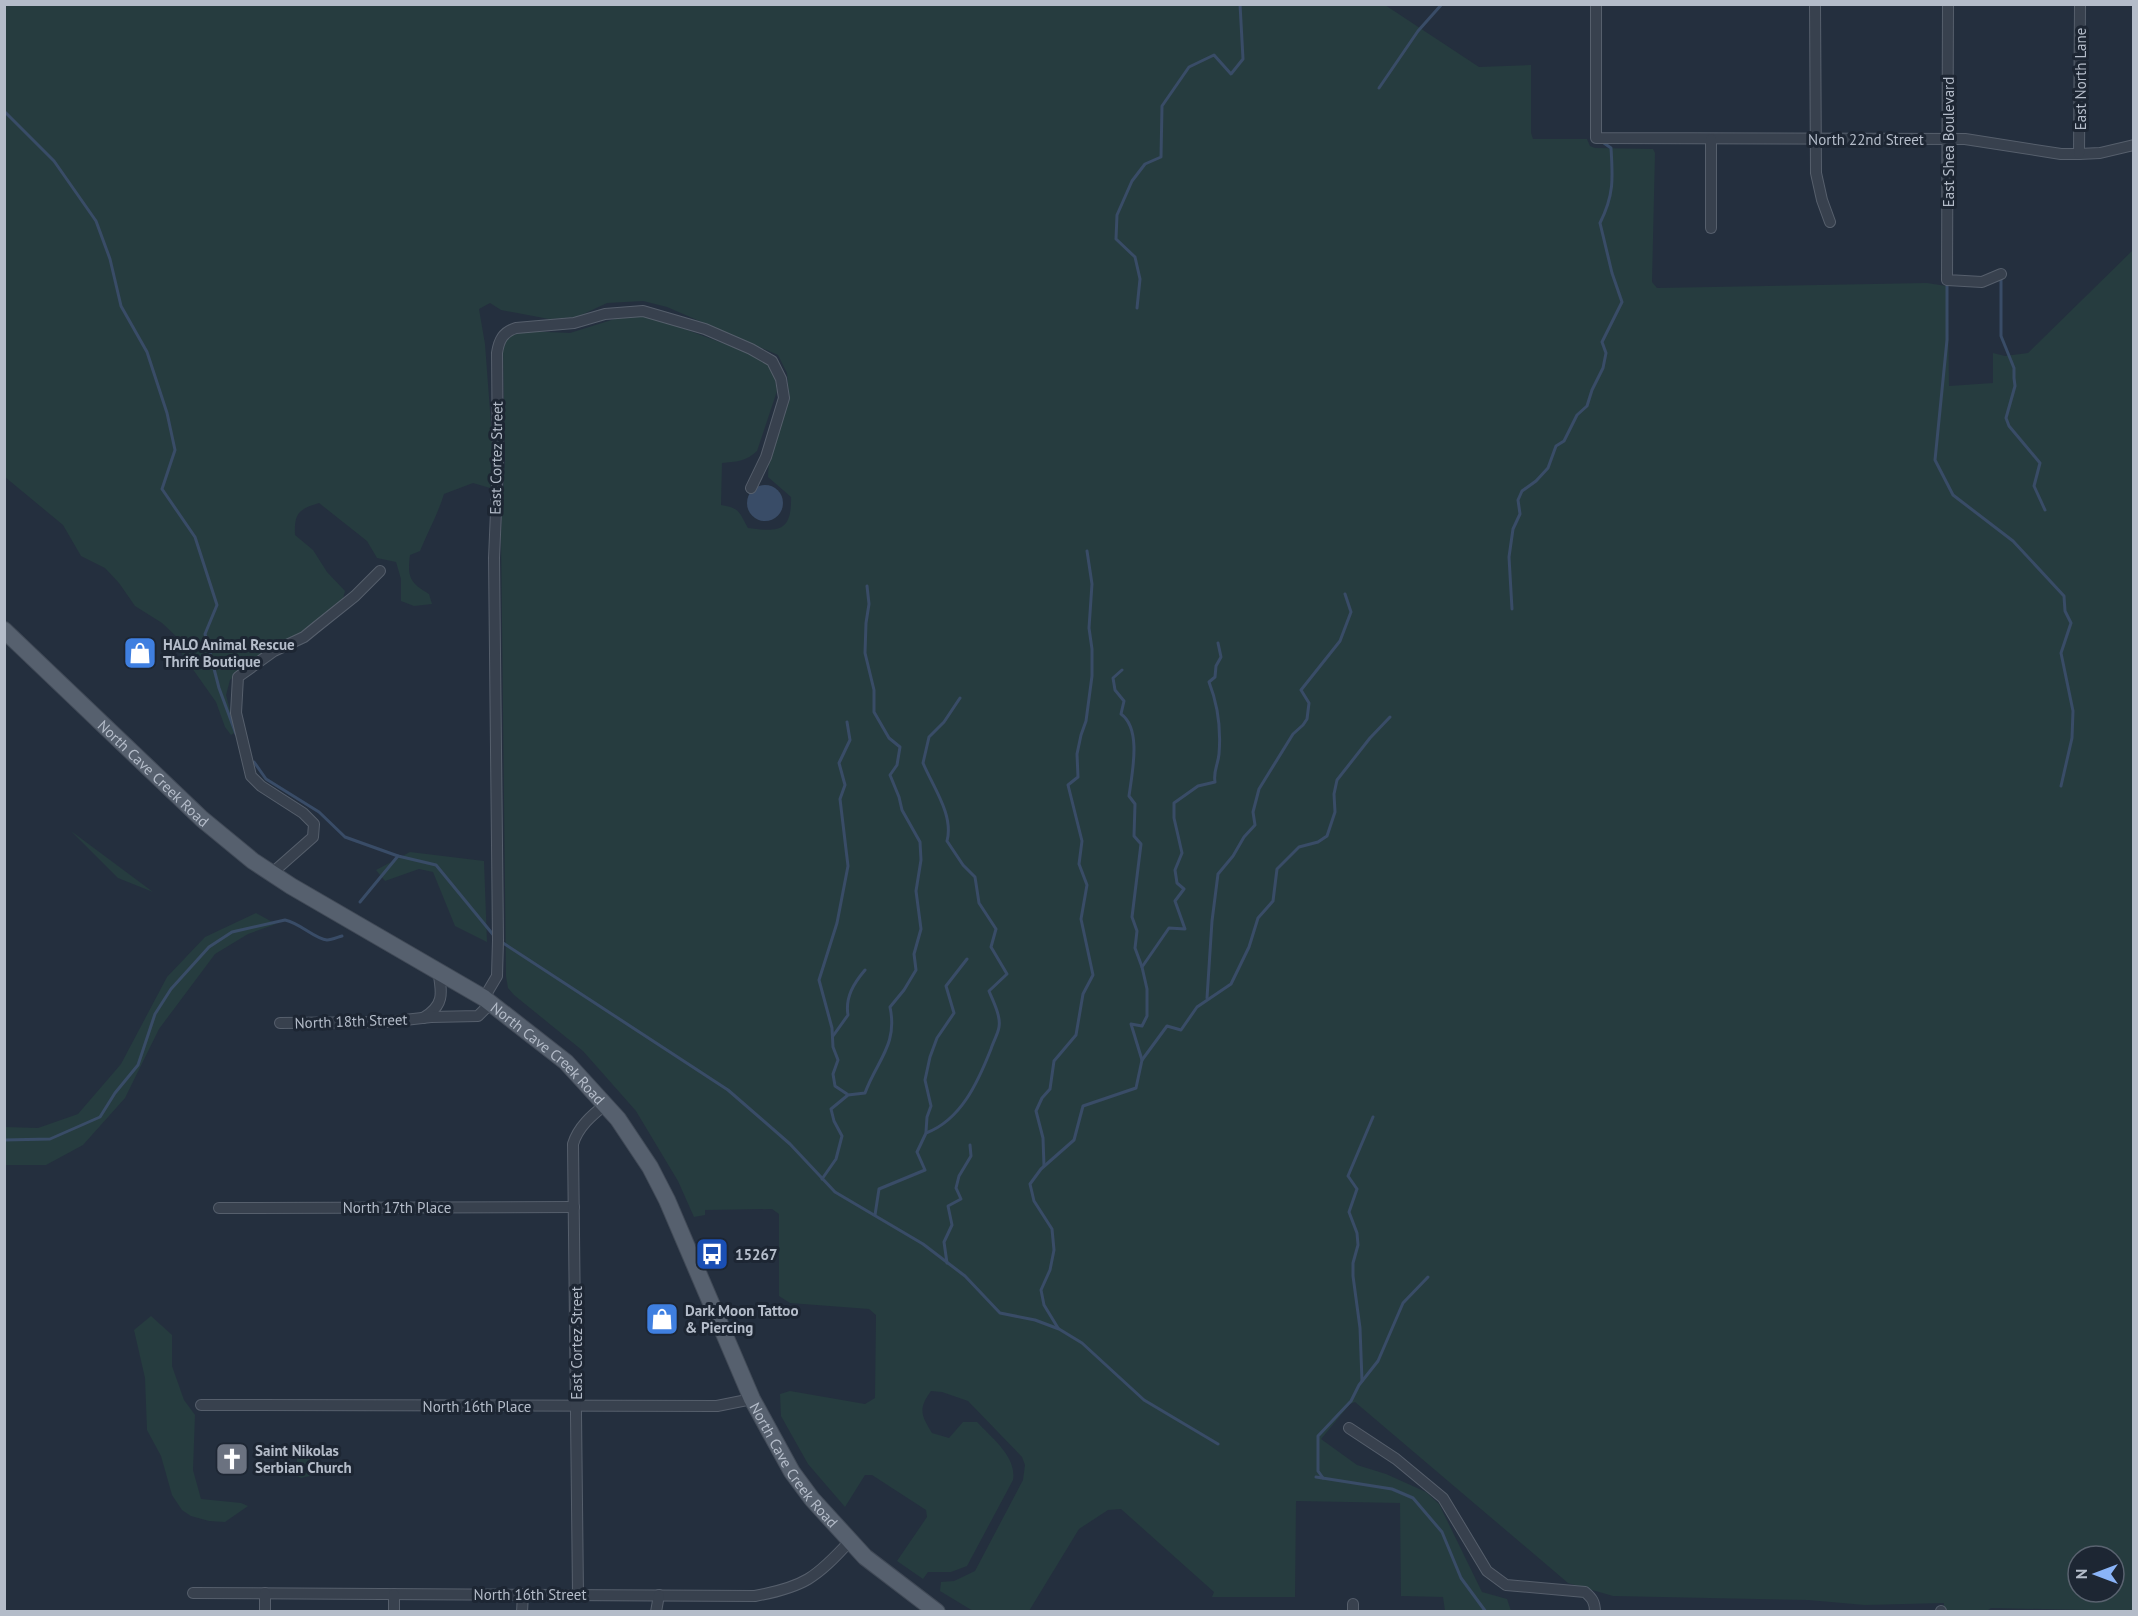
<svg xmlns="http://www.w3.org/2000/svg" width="2138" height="1616" viewBox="0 0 2138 1616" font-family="'PT Sans',sans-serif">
<rect width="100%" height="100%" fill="#242f3e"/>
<!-- green -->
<g fill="#263c3f" fill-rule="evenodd">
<path d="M4 5H1385L1479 67 1531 65V133L1533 139H1587L1590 146 1595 148 1653 149 1655 153 1652 282 1657 288 1927 283 1946 286 1948 302 1949 386 1993 383V353L2005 356 2028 353 2133 250V1611L1991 1608 1987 1611 1944 1612V1603L1865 1605 1808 1600 1613 1596 1568 1583 1355 1402 1350 1404 1321 1439 1357 1465 1386 1474 1426 1492 1439 1504 1482 1592 1507 1599 1511 1611H1445L1443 1597 1401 1596 1400 1503 1296 1501 1295 1597H1212L1214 1592 1121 1509 1108 1510 1079 1529 1029 1611H973L940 1591 941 1582 954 1581 975 1571 1023 1480 1025 1465 1022 1457 968 1401 942 1392 931 1391C918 1409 921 1415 932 1433L949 1438 963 1422H977C992 1438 1017 1457 1013 1480L967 1566 951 1572H928L923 1579 897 1561 927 1517 926 1510 872 1475H865L845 1507 808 1464 781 1416 780 1394 790 1391 865 1404 875 1398 876 1315 869 1309 790 1303 779 1296V1214L772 1209 705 1210V1215L694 1217 678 1181 636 1111 583 1051 514 995 508 988 506 976 501 534 505 460 503 351 507 338 523 331 570 333 621 317H652L763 358 774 374 777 391 757 451C747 461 735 462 722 463L721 505C740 508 739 512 748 528 778 532 792 532 791 497L768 477 769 456 789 396 787 373 778 355 667 307 643 301 607 303 577 317 549 319 501 310 490 303 479 309 485 344 494 464 490 488 473 483 444 494C438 514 428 531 420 551L410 555C407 577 410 583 429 594L432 604 414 606 401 601V579L396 562 377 558 367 541 319 503C299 509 294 513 295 535L313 550 327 572 345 591 342 602 302 635 276 643 240 670 230 680 226 695 234 725V733L231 735 225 727 216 702 175 644 180 640 162 623 135 606 119 583 105 568 81 556 63 525 5 477ZM2078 1556H2114V1592H2078Z"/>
<polygon points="71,831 153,892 118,878"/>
<polygon points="410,852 484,861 487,942 455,926 433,872 419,869 385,881 376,870"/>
<polygon points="256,913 276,924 248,934 215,954 159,1029 125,1098 83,1145 46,1165 5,1165 5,1127 38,1128 78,1114 121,1064 167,977 205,937"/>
<polygon points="151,1316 172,1335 172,1366 184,1400 195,1415 193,1470 201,1499 241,1503 248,1506 225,1522 209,1521 191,1516 182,1510 172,1495 161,1456 147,1430 145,1378 134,1330"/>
<polygon points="318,1446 318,1466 310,1476 301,1478 297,1476 297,1447"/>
</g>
<!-- water -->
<circle fill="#394c67" cx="765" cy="503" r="18"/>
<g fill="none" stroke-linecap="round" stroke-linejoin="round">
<!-- stream -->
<g stroke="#394c67" stroke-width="3">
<polyline points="1379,88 1418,31 1442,4"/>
<polyline points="4,111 54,161 96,221 110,259 121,306 147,352 167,413 175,450 162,489 195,537 217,605 205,634 219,688 236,734"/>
<polyline points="2001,278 2001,336 2014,368 2014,378 2015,386 2006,418 2009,426 2040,463 2034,486 2045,510"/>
<polyline points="1947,284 1947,340 1935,460 1953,495 2013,541 2064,596 2065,611 2071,623 2061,653 2073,711 2072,738 2061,786"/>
<polyline points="1137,308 1140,279 1135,257 1116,239 1117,215 1132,181 1145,164 1161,157 1162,106 1189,67 1214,55 1231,74 1243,59 1240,4"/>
<path d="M1512 609 1509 557 1513 529 1520 514 1518 500 1522 491 1536 481 1548 468 1556 446 1564 441 1577 415 1587 406 1592 390 1603 368 1606 353 1602 342 1622 302 1612 273 1600 223C1614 195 1613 179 1611 148L1601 141"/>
<path d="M1122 670 1113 678 1115 690 1124 701 1121 714C1142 729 1132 773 1129 796L1135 804 1134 836 1141 844 1132 917 1137 931 1135 948 1142 967 1147 989V1016L1142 1026 1131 1024 1142 1060"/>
<polyline points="847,722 850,740 839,763 845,785 840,799 848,866 837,923 819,980 832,1028 833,1047 838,1060 833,1074 835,1086 847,1094"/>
<polyline points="254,762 266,779 319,812 345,837 398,856 436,865 495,937"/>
<polyline points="360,902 398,856"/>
<polyline points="500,941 728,1090 790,1144 835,1192 923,1244 965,1276 1000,1313 1035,1320 1059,1329 1082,1343 1144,1400 1218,1444"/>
<path d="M1142 967 1169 928 1185 929 1175 901 1184 889 1177 883 1175 870 1182 853 1174 818V803L1198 786 1215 782C1213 771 1218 765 1219 754 1221 730 1218 705 1209 682L1215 677 1216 666 1221 657 1218 643"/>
<polyline points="1207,998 1212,921 1218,874 1233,856 1244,837 1255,825 1253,812 1259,789 1293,734 1303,725 1307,719 1309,703 1301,690 1340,641 1351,612 1345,594"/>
<path d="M833 1036 848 1015C845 997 854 983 865 970"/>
<polyline points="926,1132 927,1117 931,1106 925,1080 930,1057 937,1038 954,1013 946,986 967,959"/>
<path d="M4 1140 50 1139 100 1117 115 1093 138 1065 155 1014 171 989 209 947 232 932 285 920C300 923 315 939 327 940 332 940 338 937 342 936"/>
<polyline points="1044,1166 1043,1138 1036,1111 1042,1098 1050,1089 1054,1061 1076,1035 1083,994 1093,975 1081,919 1087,885 1079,864 1082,841 1068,785 1078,777 1077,754 1081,735 1086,721 1092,676 1092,649 1089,628 1092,584 1087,551"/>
<path d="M822 1179 836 1159 842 1136 834 1121 831 1109 848 1095 865 1093C877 1060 898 1045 890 1007L904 990 916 970 914 954 921 929 916 891 921 860 920 842 902 810 899 797 890 775 897 765 900 747 889 738 874 712V690L865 653 866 623 869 604 867 586"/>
<path d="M875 1215 879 1189 925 1170 917 1152 926 1133C961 1120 978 1082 991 1049 993 1042 998 1034 999 1027 1001 1016 993 1001 989 991L1007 974 991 947 996 929 979 903 975 877 963 865 947 841C954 815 933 787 923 763L929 737 944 722 960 698"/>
<polyline points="947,1263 944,1242 952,1225 948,1206 961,1199 956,1188 959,1176 971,1156 970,1145"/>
<polyline points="1058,1328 1044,1305 1041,1290 1050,1270 1054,1250 1052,1229 1034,1201 1030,1184 1041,1169 1074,1140 1083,1106 1136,1088 1142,1060 1167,1026 1181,1030 1197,1007 1231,984 1249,947 1258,918 1273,901 1277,869 1299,847 1318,842 1327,836 1335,812 1334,794 1337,780 1370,738 1390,717"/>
<polyline points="1362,1381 1360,1328 1353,1276 1353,1263 1358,1245 1357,1233 1349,1212 1357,1189 1348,1176 1373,1117"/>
<polyline points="1316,1477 1392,1489 1413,1498 1442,1532 1461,1578 1486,1612"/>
<polyline points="1323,1478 1318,1471 1318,1436 1351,1401 1359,1385 1378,1361 1403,1303 1428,1277"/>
</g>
<defs>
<g id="street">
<polyline points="1596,4 1596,138 1965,139 2061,154 2079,154 2100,153 2134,145"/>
<polyline points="1815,4 1816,173 1822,200 1830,222"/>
<polyline points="1948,4 1947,280 1982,282 2001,274"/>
<polyline points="1711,139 1711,228"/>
<polyline points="2079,154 2080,4"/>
<polyline points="271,874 313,837 314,824 303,813 261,786 251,776 236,713 238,677 274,651 304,637 315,628 355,596 380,571"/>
<path d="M484 998 497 976 498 940 494 558 498 465 497 353C499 340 503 332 516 328L574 323 605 314 643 311 705 329 751 349 772 361 781 379 784 398 766 457 751 488"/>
<path d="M423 1018C445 1005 442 993 438 970"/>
<polyline points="280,1023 387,1022 431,1017 478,1016 491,1003"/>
<polyline points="219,1208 574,1207"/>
<polyline points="201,1405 717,1406 752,1399"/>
<path d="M1349 1428 1396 1459 1443 1498 1487 1571 1506 1585 1585 1592C1592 1598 1595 1602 1595 1612"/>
<path d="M193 1593 755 1596C804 1587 816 1578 850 1541"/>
<path d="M578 1594 573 1144C578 1127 592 1115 606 1104"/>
<polyline points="265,1612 265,1593"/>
<polyline points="394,1612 394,1594"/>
<polyline points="522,1612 523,1594"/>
<polyline points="656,1612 659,1595"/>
<polyline points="1353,1612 1353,1604"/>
<polyline points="1941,1612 1941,1611"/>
</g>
<g id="primary">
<path id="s1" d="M4 630 202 819 253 861 291 886 484 998 566 1062 618 1119 650 1167 667 1200 752 1399 792 1472 812 1499 865 1557 937 1612"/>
</g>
</defs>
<!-- street casing -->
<use href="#street" stroke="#565f6c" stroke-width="12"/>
<!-- primary casing -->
<use href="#primary" stroke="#414a57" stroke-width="18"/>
<!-- street -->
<use href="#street" stroke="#38414e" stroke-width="10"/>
<!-- primary -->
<use href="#primary" stroke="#56606e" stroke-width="16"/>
</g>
<!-- icons -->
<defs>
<symbol id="shop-square" viewBox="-11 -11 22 22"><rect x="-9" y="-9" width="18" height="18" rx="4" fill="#3f7fe0" stroke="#1d2633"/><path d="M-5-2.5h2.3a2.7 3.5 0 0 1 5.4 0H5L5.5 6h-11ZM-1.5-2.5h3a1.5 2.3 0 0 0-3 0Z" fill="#fff"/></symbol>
<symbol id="bus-square" viewBox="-11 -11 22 22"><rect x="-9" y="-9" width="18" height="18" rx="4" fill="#1a4fb4" stroke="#1d2633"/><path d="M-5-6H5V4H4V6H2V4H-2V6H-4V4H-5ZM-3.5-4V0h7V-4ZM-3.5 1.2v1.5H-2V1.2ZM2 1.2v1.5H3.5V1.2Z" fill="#fff"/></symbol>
<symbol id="church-square" viewBox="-11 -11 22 22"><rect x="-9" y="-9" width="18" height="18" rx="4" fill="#6b7280" stroke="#1d2633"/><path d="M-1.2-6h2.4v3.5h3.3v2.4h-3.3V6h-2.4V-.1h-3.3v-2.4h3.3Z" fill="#fff"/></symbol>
</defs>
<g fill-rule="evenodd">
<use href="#shop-square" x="121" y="634" width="38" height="38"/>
<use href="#bus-square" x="693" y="1235" width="38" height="38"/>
<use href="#shop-square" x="643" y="1300" width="38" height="38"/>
<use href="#church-square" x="213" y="1440" width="38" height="38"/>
</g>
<g text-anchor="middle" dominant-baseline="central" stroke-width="6" stroke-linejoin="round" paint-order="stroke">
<!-- street labels -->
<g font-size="15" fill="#b4bcc9" stroke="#1d2633">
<text transform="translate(2080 79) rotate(-90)">East North Lane</text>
<text x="1866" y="139">North 22nd Street</text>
<text transform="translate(1948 142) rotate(-90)">East Shea Boulevard</text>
<text transform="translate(496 458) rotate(-89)">East Cortez Street</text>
<text stroke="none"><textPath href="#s1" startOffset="207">North Cave Creek Road</textPath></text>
<text transform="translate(351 1021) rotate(-2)">North 18th Street</text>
<text stroke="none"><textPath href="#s1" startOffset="693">North Cave Creek Road</textPath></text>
<text x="397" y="1207">North 17th Place</text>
<text transform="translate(576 1343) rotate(-90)">East Cortez Street</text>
<text x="477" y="1406">North 16th Place</text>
<text stroke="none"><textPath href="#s1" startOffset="1179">North Cave Creek Road</textPath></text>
<text x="530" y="1594">North 16th Street</text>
</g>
<!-- poi labels -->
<g font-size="15" font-weight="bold" fill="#b4bcc9" stroke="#1d2633" text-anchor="start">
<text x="163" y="644">HALO Animal Rescue<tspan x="163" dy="17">Thrift Boutique</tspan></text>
<text x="735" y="1254">15267</text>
<text x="685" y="1310">Dark Moon Tattoo<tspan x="685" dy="17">&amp; Piercing</tspan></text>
<text x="255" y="1450">Saint Nikolas<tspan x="255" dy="17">Serbian Church</tspan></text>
</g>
</g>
<!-- border -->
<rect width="2138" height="1616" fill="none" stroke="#b4bcc9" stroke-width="12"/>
<!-- north arrow -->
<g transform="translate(2096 1574) rotate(270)"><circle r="28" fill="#1d2633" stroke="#59626f" stroke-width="1.5"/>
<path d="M0-4.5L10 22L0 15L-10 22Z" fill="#8ab4f8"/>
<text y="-9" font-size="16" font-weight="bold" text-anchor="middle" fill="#b4bcc9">N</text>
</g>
</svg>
